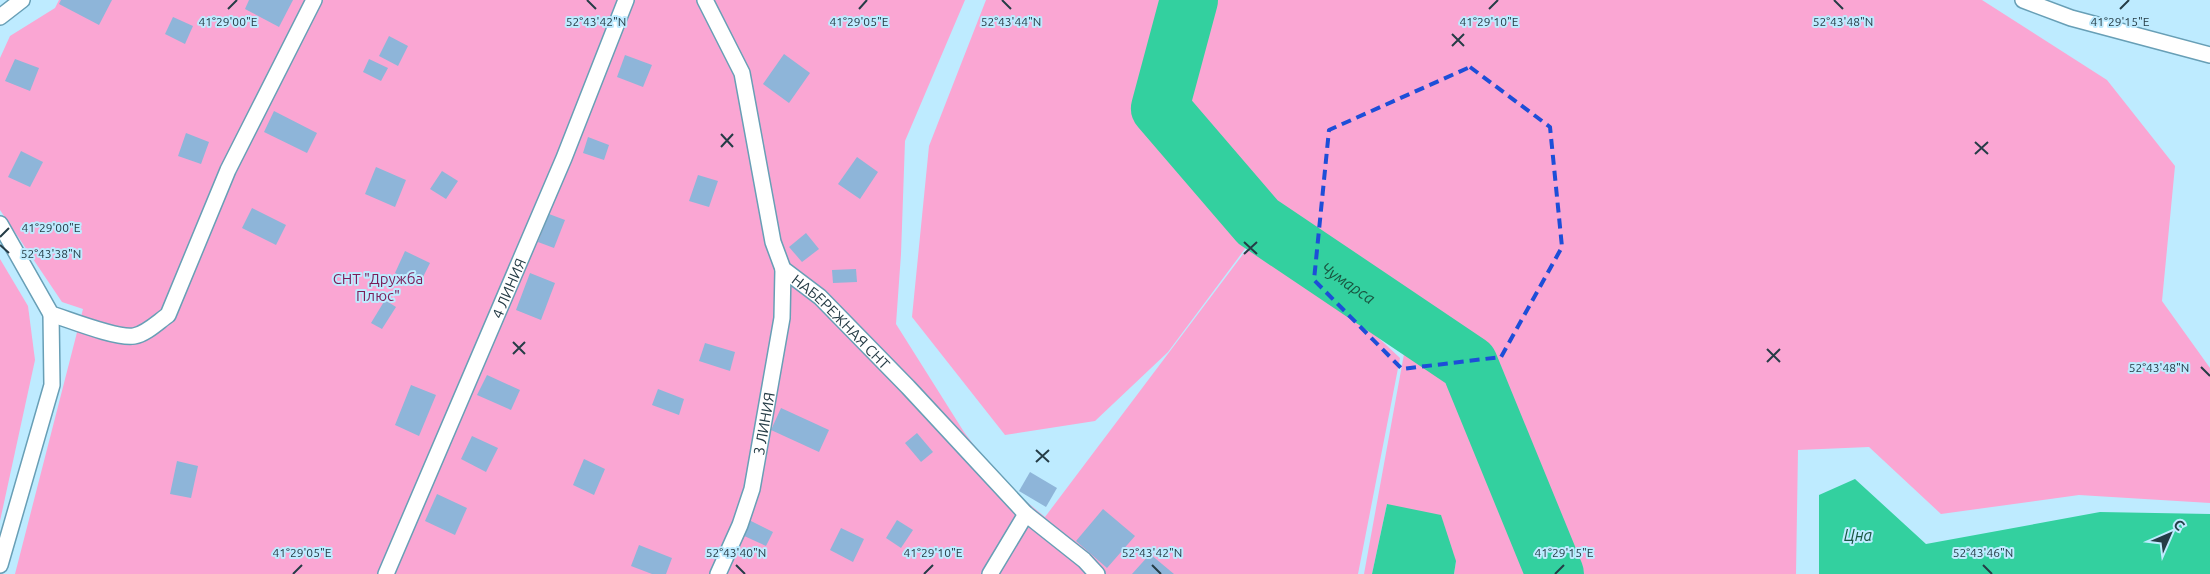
<svg xmlns="http://www.w3.org/2000/svg" width="2210" height="574" viewBox="0 0 2210 574" font-family="Ubuntu,sans-serif">
<rect width="100%" height="100%" fill="#beebff"/>
<!-- green -->
<g fill="#faa6d3">
<polygon points="59,0 965,0 905,141 901,254 896,324 964,432 1000,480 1045,517 1262,229 1400,358 1358,574 15,574 83,309 62,302 0,210 0,58 10,36 55,8"/>
<polygon points="986,0 1982,0 2107,80 2175,166 2162,301 2210,368 2210,503 2079,495 1941,514 1869,447 1798,450 1796,574 1454,574 1456,561 1387,504 1372,574 1364,574 1404,354 1262,226 1168,352 1095,421 1005,435 912,317 929,146"/>
<polygon points="0,259 28,306 35,360 0,521"/>
</g>
<!-- water -->
<g fill="#33d09f">
<polygon points="1855,479 1926,544 2100,512 2210,514 2210,574 1819,574 1819,495"/>
<polygon points="1387,504 1441,515 1456,561 1454,574 1372,574"/>
</g>
<g fill="none" stroke-linecap="round" stroke-linejoin="round">
<!-- river -->
<path stroke="#33d09f" stroke-width="58" id="s1" d="M1189 0 1160 108 1258 222 1469 364 1555 574"/>
</g>
<!-- building -->
<g fill="#8eb5d9">
<polygon points="61,0 112,0 99,25 59,4"/>
<polygon points="249,0 293,0 279,27 245,9"/>
<polygon points="173,17 193,26 185,44 165,34"/>
<polygon points="389,36 408,46 398,66 379,56"/>
<polygon points="784,54 810,73 789,103 763,84"/>
<polygon points="625,55 652,65 643,87 617,77"/>
<polygon points="15,59 39,68 30,91 5,81"/>
<polygon points="369,59 388,68 381,81 363,72"/>
<polygon points="274,111 317,133 307,153 264,132"/>
<polygon points="186,133 209,142 201,164 178,156"/>
<polygon points="588,137 609,145 604,160 583,153"/>
<polygon points="21,151 43,162 30,187 8,177"/>
<polygon points="857,157 878,172 860,199 838,184"/>
<polygon points="376,167 406,180 395,207 365,194"/>
<polygon points="442,171 458,181 446,199 430,189"/>
<polygon points="698,175 718,181 709,207 689,201"/>
<polygon points="252,208 286,225 276,245 242,228"/>
<polygon points="549,214 565,220 554,248 538,242"/>
<polygon points="806,233 819,249 802,262 789,247"/>
<polygon points="405,251 430,263 419,285 395,273"/>
<polygon points="856,269 857,282 833,283 832,270"/>
<polygon points="530,273 555,283 541,320 516,310"/>
<polygon points="385,300 396,307 382,329 371,323"/>
<polygon points="705,343 735,352 730,371 699,361"/>
<polygon points="487,375 520,390 511,410 477,395"/>
<polygon points="411,385 436,395 419,436 395,425"/>
<polygon points="658,389 684,399 679,415 652,405"/>
<polygon points="781,408 829,430 819,452 771,430"/>
<polygon points="917,433 933,452 921,462 905,443"/>
<polygon points="472,436 498,448 486,472 461,459"/>
<polygon points="584,459 605,469 594,495 573,485"/>
<polygon points="177,461 198,466 191,498 170,494"/>
<polygon points="1030,472 1057,488 1046,507 1019,491"/>
<polygon points="437,494 467,508 455,535 425,521"/>
<polygon points="1103,509 1135,536 1107,568 1076,541"/>
<polygon points="749,520 773,532 766,546 742,535"/>
<polygon points="897,520 913,530 901,548 886,538"/>
<polygon points="841,528 864,539 853,562 830,550"/>
<polygon points="639,545 672,558 666,574 652,574 631,566"/>
<polygon points="1150,554 1174,574 1132,574"/>
</g>
<g fill="none" stroke-linecap="round" stroke-linejoin="round">
<defs>
<g id="lane">
<path id="s2" d="M705 0 742 73 773 242 783 269 820 297 908 387 1026 514 1084 560 1097 574"/>
<polyline points="2023,0 2071,18 2210,55"/>
<polyline points="0,17 22,0"/>
<path d="M0 224 51 314C70 320 117 339 134 336 146 334 158 322 168 315L228 170 314 0"/>
<polyline points="0,565 52,385 51,314"/>
<path id="s3" d="M386 574 564 158 626 0"/>
<path id="s4" d="M718 574 740 525 752 489 782 318 783 269"/>
<polyline points="990,574 1026,514"/>
</g>
</defs>
<!-- lane casing -->
<use href="#lane" stroke="#689fb6" stroke-width="18"/>
<!-- lane -->
<use href="#lane" stroke="#fff" stroke-width="15"/>
</g>
<!-- marked area -->
<path fill="none" stroke="#1d4ed8" stroke-width="4" stroke-dasharray="10 6" stroke-linejoin="round" d="M1470 67 1550 127 1562 247 1501 357 1402 369 1314 280 1329 130Z"/>
<!-- ticks -->
<path fill="none" stroke="#253c46" stroke-width="2" d="M587 0 596 9M1002 0 1011 9M1834 0 1843 9M228 9 237 0M859 9 867 0M1489 9 1498 0M2120 9 2129 0M1452 34 1464 46M1452 46 1464 34M721 134 733 147M1975 142 1988 154M721 147 733 134M1975 154 1988 142M0 237 9 228M1244 242 1257 254M0 245 9 253M1244 254 1257 242M513 342 525 354M1767 349 1780 362M513 354 525 342M1767 362 1780 349M2201 367 2210 376M1036 450 1049 462M1036 462 1049 450M736 565 745 574M1152 565 1161 574M1983 565 1992 574M293 574 302 565M924 574 933 565M1555 574 1564 565"/>
<g text-anchor="middle" dominant-baseline="central" stroke-width="4" stroke-linejoin="round" paint-order="stroke">
<!-- park labels -->
<g font-size="15" fill="#7b1e59" stroke="#beebff">
<text x="378" y="278">СНТ "Дружба<tspan x="378" dy="17">Плюс"</tspan></text>
</g>
<!-- street labels -->
<g font-size="15" fill="#253c46" stroke="#beebff">
<text stroke="none"><textPath href="#s3" startOffset="311">4 ЛИНИЯ</textPath></text>
<text stroke="none"><textPath href="#s2" startOffset="361">НАБЕРЕЖНАЯ СНТ</textPath></text>
<text stroke="none"><textPath href="#s4" startOffset="158">3 ЛИНИЯ</textPath></text>
</g>
<!-- water labels -->
<g font-size="16" font-style="italic" fill="#195540" stroke="#beebff">
<text stroke="none"><textPath href="#s1" startOffset="371">Чумарса</textPath></text>
<text x="1858" y="535">Цна</text>
</g>
</g>
<g font-size="12" text-anchor="middle" fill="#253c46" stroke="#beebff" stroke-width="4" stroke-linejoin="round" paint-order="stroke">
<text x="228" y="26">41°29'00"E</text>
<text x="596" y="26">52°43'42"N</text>
<text x="859" y="26">41°29'05"E</text>
<text x="1011" y="26">52°43'44"N</text>
<text x="1489" y="26">41°29'10"E</text>
<text x="1843" y="26">52°43'48"N</text>
<text x="2120" y="26">41°29'15"E</text>
<text x="51" y="232">41°29'00"E</text>
<text x="51" y="258">52°43'38"N</text>
<text x="2159" y="372">52°43'48"N</text>
<text x="302" y="557">41°29'05"E</text>
<text x="736" y="557">52°43'40"N</text>
<text x="933" y="557">41°29'10"E</text>
<text x="1152" y="557">52°43'42"N</text>
<text x="1564" y="557">41°29'15"E</text>
<text x="1983" y="557">52°43'46"N</text>
</g>
<!-- north arrow -->
<g transform="translate(2170 534) rotate(45)" stroke="#beebff" stroke-width="4" paint-order="stroke">
<path d="M0-4L9 19L0 12L-9 19Z" fill="#253c46"/>
<text y="-8" font-size="14" font-weight="bold" text-anchor="middle" fill="#253c46">С</text>
</g>
</svg>
